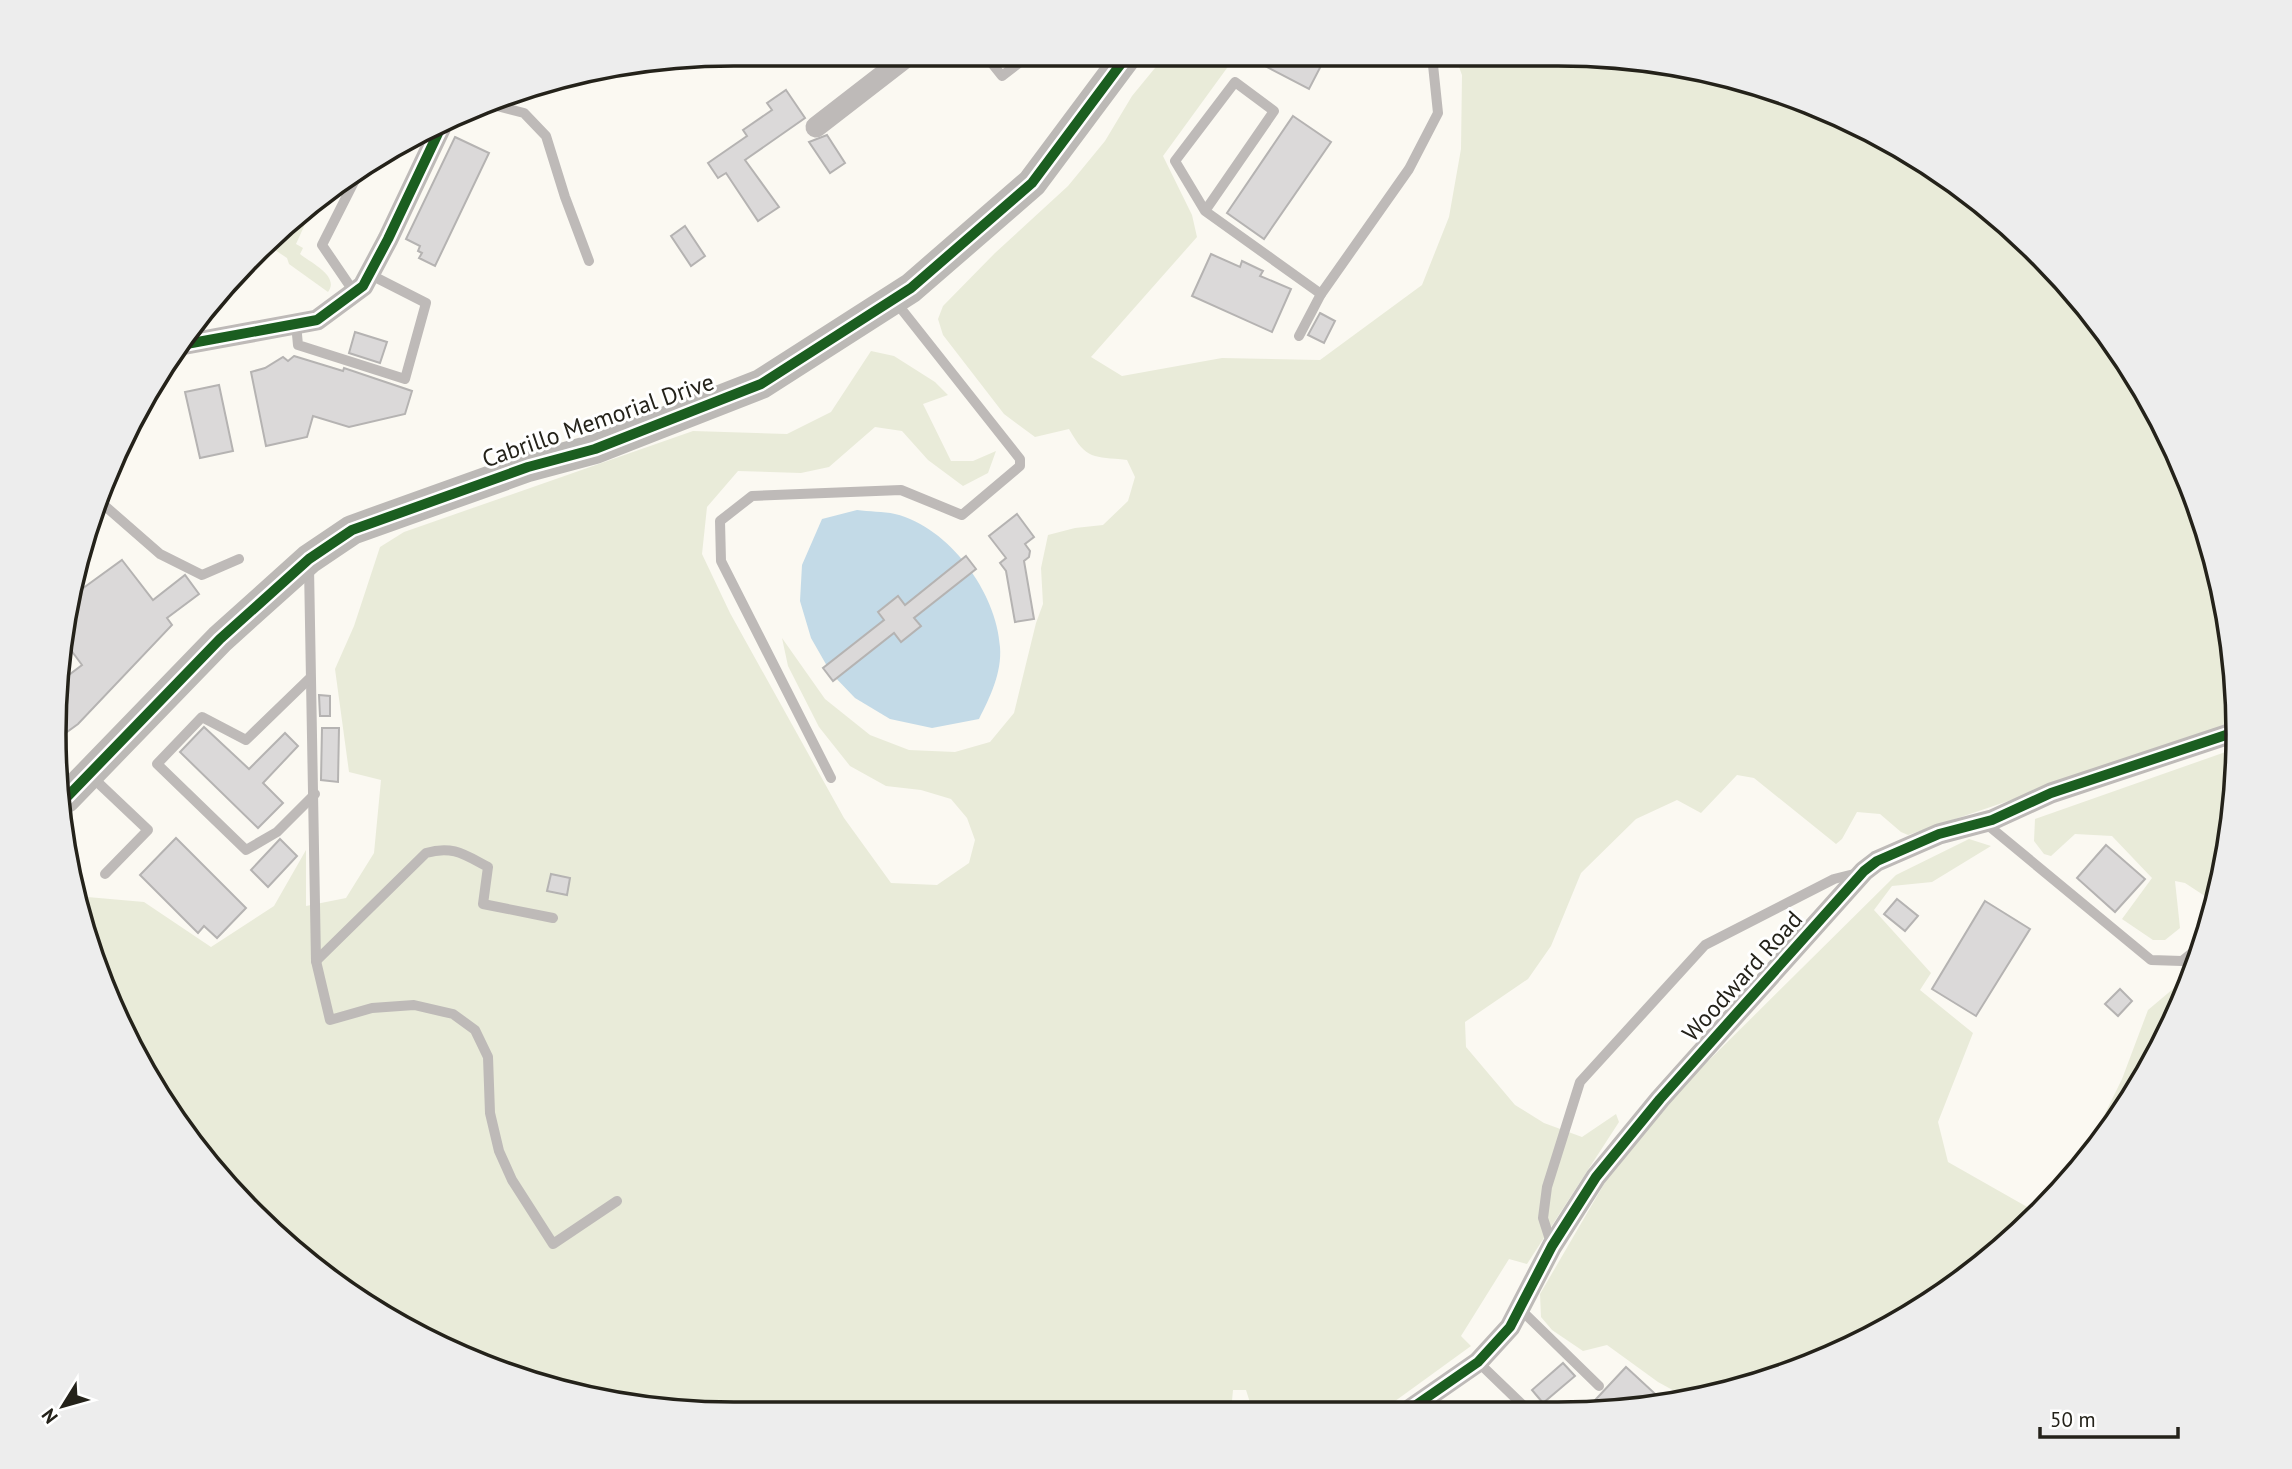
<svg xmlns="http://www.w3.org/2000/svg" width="2292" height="1469" viewBox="0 0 2292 1469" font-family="'PT Sans',sans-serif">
<rect width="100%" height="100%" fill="#fbf9f2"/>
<!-- green -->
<g fill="#e9ebd9">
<path d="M1164 57H1235L1163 156 1192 215 1197 237 1091 357 1122 376 1222 358 1320 360 1422 285 1449 217 1461 149 1462 75 1456 59 1647 60 1858 124 2006 223 2097 320 2167 433 2214 558 2236 690 2235 724 1908 835 1901 832 1880 814 1857 812 1842 839 1836 844 1754 778 1737 775 1701 813 1677 800 1636 819 1581 873 1551 946 1528 979 1465 1022 1466 1047 1515 1105 1544 1123 1582 1137 1616 1114 1619 1122 1527 1264 1509 1259 1461 1336 1471 1346 1380 1412H1253L1246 1390H1233L1231 1412 646 1409 474 1363 286 1246 169 1112 77 910 76 896 144 902 211 947 274 906 306 850V906L346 898 374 853 381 780 349 772 335 669 354 626 380 547 404 532 693 431 787 434 831 412 871 351 894 356 935 382 948 395 923 404 951 461H973L996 451 988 473 963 486 928 460 902 431 875 427 829 467 801 473 738 471 707 507 702 554 730 613 844 818 891 883 937 885 969 863 975 840 967 818 951 799 921 790 886 786 850 766 819 727 788 666 782 638 825 699 870 735 909 750 955 752 990 742 1014 713 1036 623 1043 604 1041 568 1048 535 1075 528 1103 525 1128 501 1135 477 1127 460C1093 456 1087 461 1069 429L1035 437 1004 414 943 335 938 319 943 306 995 253 1068 186 1105 141 1132 96Z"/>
<path d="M311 211 296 244 303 248 300 254C311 263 340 276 328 292L289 264 287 258 272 248Z"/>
<polygon points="2234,749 2232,823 2214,902 2185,883 2175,881 2180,928 2165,940 2153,940 2122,919 2152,878 2112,836 2075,834 2051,856 2044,854 2034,841 2035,819"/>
<polygon points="1969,839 1991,846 1932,882 1892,886 1874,910 1931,973 1920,990 1973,1033 1938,1122 1948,1162 2029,1208 2087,1150 2122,1079 2148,1010 2193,972 2147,1074 2069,1183 1972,1274 1859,1344 1733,1392 1689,1399 1658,1382 1607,1345 1583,1351 1552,1330 1541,1317 1540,1294 1611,1172 1690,1079 1896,875"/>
</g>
<!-- water -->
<path fill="#c3dae7" d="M857 510C869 512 883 511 895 514 949 527 997 593 1000 647 1002 673 990 697 979 719L932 728 890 719 855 698 831 673 811 638 800 601 802 565 822 519Z"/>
<!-- building -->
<g fill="#dbd9d9" stroke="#b5b3b2" stroke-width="2">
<polygon points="1250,58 1325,58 1309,89"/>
<polygon points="786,90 805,118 745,160 779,207 758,221 726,173 718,178 708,163 747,136 743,130 772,110 767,103"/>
<polygon points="1293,116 1331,142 1264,239 1227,213"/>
<polygon points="827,135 845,163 830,173 809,142"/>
<polygon points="455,137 489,153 435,266 419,258 422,253 418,251 420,246 406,239"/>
<polygon points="685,226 705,256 691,266 671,236"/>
<polygon points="1211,254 1240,267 1242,261 1263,271 1260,276 1291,289 1272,332 1192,296"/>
<polygon points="1320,313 1335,321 1324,343 1308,335"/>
<polygon points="355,332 387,342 380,363 349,353"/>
<polygon points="294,356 343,371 344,368 412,391 405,414 349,427 313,416 307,437 266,446 251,372 265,368 283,357 288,361"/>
<polygon points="219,385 233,451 200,458 185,392"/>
<polygon points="1017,514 1034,537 1025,544 1030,551 1029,557 1024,561 1034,619 1015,622 1006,571 1000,563 1006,558 989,536"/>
<polygon points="966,556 976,569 914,618 921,626 901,642 894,633 833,681 823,668 884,620 878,612 898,596 905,605"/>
<polygon points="122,560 153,600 185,575 199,594 167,618 172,625 78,724 60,737 57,684 82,665 65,642 75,594"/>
<polygon points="319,695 330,696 330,716 320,716"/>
<polygon points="204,727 249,769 285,733 298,746 263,783 283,803 258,828 180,752"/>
<polygon points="322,728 339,728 338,782 321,780"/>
<polygon points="176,838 246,908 217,938 204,926 198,933 140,875"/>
<polygon points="280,839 297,856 268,887 251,870"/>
<polygon points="2106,845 2145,879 2115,912 2077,878"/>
<polygon points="551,874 570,878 567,895 547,891"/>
<polygon points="1897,899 1918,916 1905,931 1884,914"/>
<polygon points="1985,901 2030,929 1976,1016 1932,989"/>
<polygon points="2120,989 2132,1001 2118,1016 2105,1004"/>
<polygon points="1563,1363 1575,1376 1543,1403 1532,1390"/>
<polygon points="1626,1367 1665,1403 1602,1413 1583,1413"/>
</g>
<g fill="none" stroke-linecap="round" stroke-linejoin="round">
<!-- service -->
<g stroke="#bebab8" stroke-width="10">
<polyline points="986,56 1002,76 1028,56"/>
<polyline points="489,104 524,113 546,136 565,197 589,261"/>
<polyline points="1205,211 1274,111 1235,82 1175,161 1205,211 1321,294"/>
<polyline points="354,292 322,245 362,166"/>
<polyline points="296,324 298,345 405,379 426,303 369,274"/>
<polyline points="1299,336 1321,294 1409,169 1438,113 1433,65 1430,59"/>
<polyline points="96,505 105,506 160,554 202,575 239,559"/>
<polyline points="309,567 316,961 330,1020 372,1008 414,1005 453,1014 475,1030 488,1057 490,1113 499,1151 512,1180 553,1244 617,1201"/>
<polyline points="310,678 246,740 202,717 157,764 246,850 277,832 315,794"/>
<polyline points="91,776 148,830 105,874"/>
<polyline points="831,778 721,561 720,521 752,496 901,490 962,515 1020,466 1020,459 895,301"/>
<polyline points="1984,822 2151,960 2182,961 2204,943"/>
<path d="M316 961 426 853C453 845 465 855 488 867L483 904 553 918"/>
<polyline points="1552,1246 1543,1218 1547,1187 1580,1082 1705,945 1834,879 1858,873"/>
<polyline points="1519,1308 1599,1386"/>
<polyline points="1478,1362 1531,1413"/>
</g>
<!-- minor -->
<g stroke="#bebab8" stroke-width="21">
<polyline points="816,127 909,55"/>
<polyline points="181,345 317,320 363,286 388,239 441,127"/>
<polyline points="1406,1412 1478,1362 1510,1327 1552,1246 1596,1177 1660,1099 1864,871 1877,861 1939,834 1992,820 2051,793 2235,732"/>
</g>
<!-- secondary -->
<polyline stroke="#bcb9b6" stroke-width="30" points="66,798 220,639 309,559 352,530 528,467 595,449 761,384 911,288 1032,183 1126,57"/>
<defs>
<g id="cycleway">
<polyline points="181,345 317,320 363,286 388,239 441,127"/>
<polyline points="66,798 220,639 309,559 352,530 528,467 595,449 761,384 911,288 1032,183 1126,57"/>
<polyline points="1406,1412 1478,1362 1510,1327 1552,1246 1596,1177 1660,1099 1864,871 1877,861 1939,834 1992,820 2051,793 2235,732"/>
</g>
</defs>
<!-- cycleway casing -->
<use href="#cycleway" stroke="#fff" stroke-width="15"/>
<!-- cycleway -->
<use href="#cycleway" stroke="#1b5e20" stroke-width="10"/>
</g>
<g text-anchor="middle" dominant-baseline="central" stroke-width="6" stroke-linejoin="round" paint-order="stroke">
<!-- street labels -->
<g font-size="24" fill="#24221a" stroke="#fff">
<text transform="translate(598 420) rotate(-19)">Cabrillo Memorial Drive</text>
<text transform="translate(1742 976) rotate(-48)">Woodward Road</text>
</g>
</g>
<!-- crop -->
<path d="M0 0H2292V1469H0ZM734 66H1558A668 668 0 0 1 2226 734V734A668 668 0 0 1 1558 1402H734A668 668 0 0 1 66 734V734A668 668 0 0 1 734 66Z" fill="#ededed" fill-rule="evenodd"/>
<path fill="none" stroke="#24221a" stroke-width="3.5" d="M734 66H1558A668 668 0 0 1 2226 734V734A668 668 0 0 1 1558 1402H734A668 668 0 0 1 66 734V734A668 668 0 0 1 734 66Z"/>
<!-- north arrow -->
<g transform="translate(63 1406) rotate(233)" stroke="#ffffff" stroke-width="5" paint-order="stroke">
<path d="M0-5L12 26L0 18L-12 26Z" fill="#24221a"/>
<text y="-10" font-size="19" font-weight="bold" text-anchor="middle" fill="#24221a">N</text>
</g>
<!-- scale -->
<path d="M2040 1427v10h138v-10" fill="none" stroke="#24221a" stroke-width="3.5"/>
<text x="2050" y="1427" font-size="21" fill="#24221a" stroke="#ffffff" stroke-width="5" paint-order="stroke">50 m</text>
</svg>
